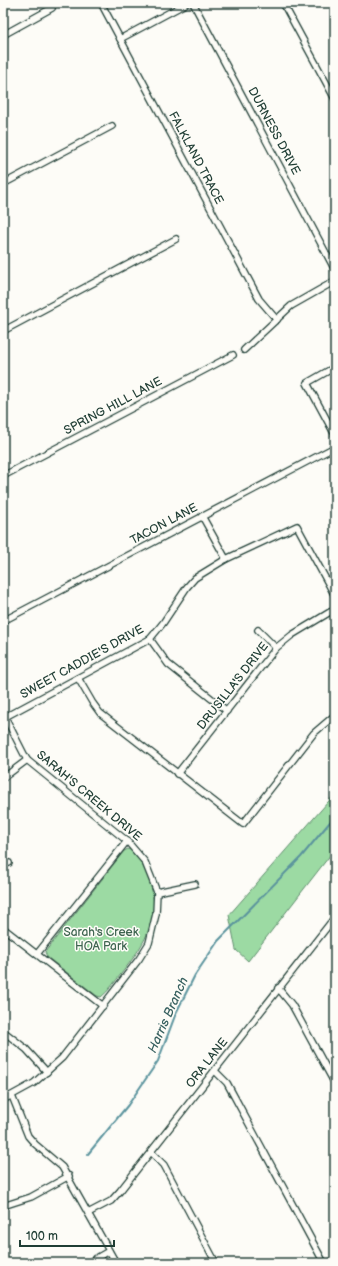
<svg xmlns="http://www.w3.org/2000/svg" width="338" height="1266" viewBox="0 0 338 1266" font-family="'Balsamiq Sans',sans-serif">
<rect width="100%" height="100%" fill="#fdfcf7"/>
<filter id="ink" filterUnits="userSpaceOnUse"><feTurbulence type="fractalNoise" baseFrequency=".025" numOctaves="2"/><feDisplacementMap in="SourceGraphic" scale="8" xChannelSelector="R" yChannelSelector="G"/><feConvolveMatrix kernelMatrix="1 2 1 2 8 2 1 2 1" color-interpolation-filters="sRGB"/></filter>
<g filter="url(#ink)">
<!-- green -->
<g fill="#9cdaa3" stroke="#5e8c6c">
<polygon points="335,794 335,849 248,961 236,950 229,915"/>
<path d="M128 849C136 852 141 862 145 870 165 913 147 941 121 974 115 981 109 991 101 997L97 996 47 957 45 952 124 851Z"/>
</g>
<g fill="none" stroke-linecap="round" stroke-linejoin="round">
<!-- stream -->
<polyline stroke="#5a939d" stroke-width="2" points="88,1154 128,1105 158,1061 176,1013 195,975 218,941 301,857 335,816"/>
<defs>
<g id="street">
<polyline points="101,3 259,299 277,320"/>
<polyline points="193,3 335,270"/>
<polyline points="283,3 335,99"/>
<polyline points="3,35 52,8"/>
<polyline points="120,39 187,3"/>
<polyline points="3,184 112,126"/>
<polyline points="3,331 176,239"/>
<polyline points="244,350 291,306 335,281"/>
<polyline points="335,367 307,383 335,435"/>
<polyline points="3,476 233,355"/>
<polyline points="202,516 226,559"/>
<polyline points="3,621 335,447"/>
<polyline points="258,630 276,648"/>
<polyline points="150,639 168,664 227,711"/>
<polyline points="78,678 92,702 100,713 243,824 314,733 335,715"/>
<polyline points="3,713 27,760 127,841 145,862 157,892 156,914 149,943 139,959 62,1058 34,1083 3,1100"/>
<polyline points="5,717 150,639 163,623 187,587 195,578 226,559 297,526 335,596"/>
<polyline points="177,774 276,648 292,635 335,609"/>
<polyline points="3,778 27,760"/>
<polyline points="3,864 9,863"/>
<polyline points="157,892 195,884"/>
<polyline points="3,928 103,1006"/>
<polyline points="37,954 127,841"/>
<polyline points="278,988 292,1005 335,1084"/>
<polyline points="3,1031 26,1049 47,1072"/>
<polyline points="215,1071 227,1083 324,1263"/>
<polyline points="12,1096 28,1136 35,1144 62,1167 116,1263"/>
<polyline points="151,1152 164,1165 216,1263"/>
<polyline points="3,1206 31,1197 69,1176"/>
<polyline points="88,1213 111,1201 120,1191 335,917"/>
<polyline points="88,1263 109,1251"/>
</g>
</defs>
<!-- street casing -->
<use href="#street" stroke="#1f3d34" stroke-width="8"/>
<!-- street -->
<use href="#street" stroke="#fdfcf7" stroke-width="5.5"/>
</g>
</g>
<g text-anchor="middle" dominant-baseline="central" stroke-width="3" stroke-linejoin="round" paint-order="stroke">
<!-- street labels -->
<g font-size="12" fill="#1f3d34" stroke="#fdfcf7">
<text transform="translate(274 131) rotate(62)">DURNESS DRIVE</text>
<text transform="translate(196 158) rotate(62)">FALKLAND TRACE</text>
<text transform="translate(113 406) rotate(-28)">SPRING HILL LANE</text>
<text transform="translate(164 524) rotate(-28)">TACON LANE</text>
<text transform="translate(82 662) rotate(-29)">SWEET CADDIE'S DRIVE</text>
<text transform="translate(233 686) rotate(-52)">DRUSILLA'S DRIVE</text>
<text transform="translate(89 796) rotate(40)">SARAH'S CREEK DRIVE</text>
<text transform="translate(207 1063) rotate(-52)">ORA LANE</text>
</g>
<!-- park labels -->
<g font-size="12" fill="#3e6450" stroke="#fdfcf7">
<text x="101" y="932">Sarah's Creek<tspan x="101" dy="14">HOA Park</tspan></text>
</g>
<!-- water labels -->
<g font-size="13" font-style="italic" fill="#386160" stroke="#fdfcf7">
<text transform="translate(168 1015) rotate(-66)">Harris Branch</text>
</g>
</g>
<!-- margin -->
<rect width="338" height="1266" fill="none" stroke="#fdfcf7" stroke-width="16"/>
<rect x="8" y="8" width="322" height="1250" fill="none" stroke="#1f3d34" stroke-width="1.5" filter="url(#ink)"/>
<!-- scale -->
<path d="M20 1240v6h94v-6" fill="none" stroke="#1f3d34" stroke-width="2"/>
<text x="26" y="1240" font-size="12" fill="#1f3d34" stroke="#fdfcf7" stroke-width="3" paint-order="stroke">100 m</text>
</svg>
